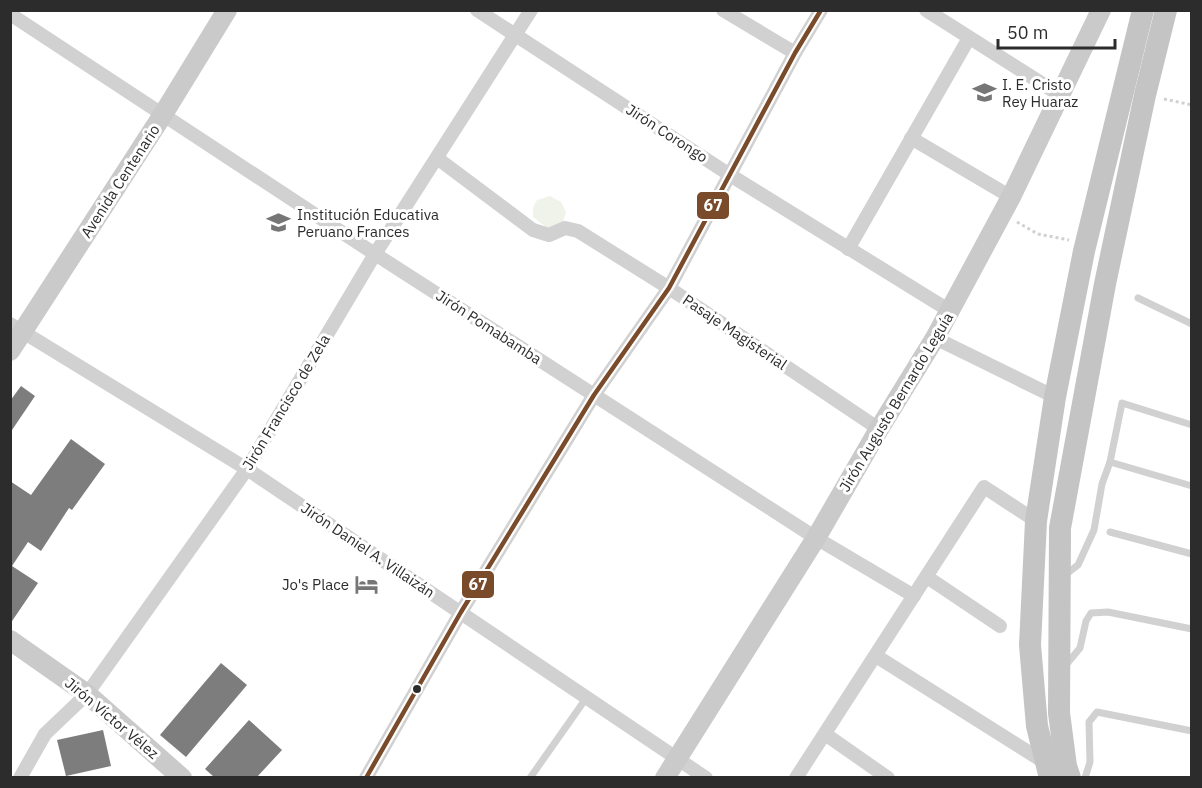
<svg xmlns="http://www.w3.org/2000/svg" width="1202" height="788" viewBox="0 0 1202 788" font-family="'IBM Plex Sans',sans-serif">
<rect width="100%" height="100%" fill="#fff"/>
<!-- green -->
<polygon fill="#f0f3ea" points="550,196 561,202 566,212 563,222 550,230 533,217 533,208 537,200"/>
<!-- building -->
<g fill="#7d7d7d">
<polygon points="21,386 35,396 10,433 10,401"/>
<polygon points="71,439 105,464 72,510 69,508 41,551 28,542 12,566 38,583 10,624 10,481 31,495"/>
<polygon points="221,663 247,685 186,757 160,735"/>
<polygon points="249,720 282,750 257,777 214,777 205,769"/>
<polygon points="103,730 111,766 66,776 57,740"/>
</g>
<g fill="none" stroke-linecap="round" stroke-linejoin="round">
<!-- path -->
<g stroke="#d1d1d1" stroke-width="3" stroke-dasharray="3 3" stroke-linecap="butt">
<polyline points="1164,99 1192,105"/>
<polyline points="1017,222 1038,234 1069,240"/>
</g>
<!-- service -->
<g stroke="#d1d1d1" stroke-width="7">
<polyline points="1138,298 1192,324"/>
<polyline points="1110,462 1192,486"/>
<polyline points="1110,532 1192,554"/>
<polyline points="1065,575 1078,565 1094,530 1102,484 1110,462 1122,403 1192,425"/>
<polyline points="1065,666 1080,648 1086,621 1091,613 1108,612 1192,629"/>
<polyline points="530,778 587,697"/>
<polyline points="1085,778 1090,762 1089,722 1097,712 1192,731"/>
</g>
<!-- minor -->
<g stroke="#d1d1d1" stroke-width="14">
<polyline points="477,10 730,175 950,311"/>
<polyline points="723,10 795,53"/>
<polyline points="926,10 1060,95"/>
<polyline points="10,14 375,254 816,538 914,596"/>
<polyline points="911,138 1011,197"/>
<polyline points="437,158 533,230 549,235 565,228 578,231 669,288 879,429"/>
<polyline points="848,249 969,38"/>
<polyline points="10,324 247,469 706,778"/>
<polyline points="935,338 1055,397"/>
<polyline points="927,577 1000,626"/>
<polyline points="876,656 1049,765"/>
<polyline points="825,734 888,778"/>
<polyline points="20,778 45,734 87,694 247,469 375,254 531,10"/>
<polyline points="366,778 461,612 594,395 669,288 795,53 821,10"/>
<polyline points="796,778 984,487 1036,521"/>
</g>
<!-- secondary -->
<g stroke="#cacaca" stroke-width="20">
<polyline points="10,351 162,116 227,10"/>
<polyline points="10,640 87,694 182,778"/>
<polyline points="665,778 816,538 879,429 935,338 1011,197 1101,10"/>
</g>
<!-- primary -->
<g stroke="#c4c4c4" stroke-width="22">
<polyline points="1050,778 1037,726 1030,645 1036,521 1055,397 1084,251 1143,10"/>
<polyline points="1070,778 1066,766 1059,713 1060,528 1105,284 1145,95 1166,10"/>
</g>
<defs>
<polyline id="bus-1" points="366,778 461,612 594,395 669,288 795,53 821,10"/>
</defs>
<!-- bus-1 casing -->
<use href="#bus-1" stroke="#fff" stroke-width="9"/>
<!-- bus-1 -->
<use href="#bus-1" stroke="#7a4b2a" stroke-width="4.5"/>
</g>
<!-- icons -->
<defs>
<symbol id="school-bare" viewBox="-9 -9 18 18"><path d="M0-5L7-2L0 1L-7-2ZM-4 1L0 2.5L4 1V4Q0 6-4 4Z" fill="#767676" stroke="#fff" stroke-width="2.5" paint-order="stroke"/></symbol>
<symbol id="hotel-bare" viewBox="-9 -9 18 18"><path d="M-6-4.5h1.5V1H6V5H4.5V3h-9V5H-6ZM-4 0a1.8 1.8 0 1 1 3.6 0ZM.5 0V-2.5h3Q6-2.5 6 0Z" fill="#767676" stroke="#fff" stroke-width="2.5" paint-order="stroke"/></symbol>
</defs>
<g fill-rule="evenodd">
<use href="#school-bare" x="968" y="76" width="33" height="33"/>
<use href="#school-bare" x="262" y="206" width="33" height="33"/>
<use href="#hotel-bare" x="350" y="568" width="33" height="33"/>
</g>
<!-- markers -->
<circle fill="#2c2c2c" stroke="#fff" stroke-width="2" cx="417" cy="689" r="5"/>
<g text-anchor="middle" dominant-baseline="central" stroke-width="6" stroke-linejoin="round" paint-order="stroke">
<!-- poi labels -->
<g font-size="15" fill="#2c2c2c" stroke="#fff" text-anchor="start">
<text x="1002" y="84">I. E. Cristo<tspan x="1002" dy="17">Rey Huaraz</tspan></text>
<text x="297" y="214">Institución Educativa<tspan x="297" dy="17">Peruano Frances</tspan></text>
<text x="349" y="584" text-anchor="end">Jo's Place</text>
</g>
<!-- street labels -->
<g font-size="15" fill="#2c2c2c" stroke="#fff">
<text transform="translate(667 133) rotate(33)">Jirón Corongo</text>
<text transform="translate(120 181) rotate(-57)">Avenida Centenario</text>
<text transform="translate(489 327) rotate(33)">Jirón Pomabamba</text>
<text transform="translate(735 332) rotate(34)">Pasaje Magisterial</text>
<text transform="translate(286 402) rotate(-59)">Jirón Francisco de Zela</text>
<text transform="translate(896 402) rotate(-59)">Jirón Augusto Bernardo Leguía</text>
<text transform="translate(368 550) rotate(34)">Jirón Daniel A. Villaizán</text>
<text transform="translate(112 718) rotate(40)">Jirón Víctor Vélez</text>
</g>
</g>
<g stroke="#fff" stroke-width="2">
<rect x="696" y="191" width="34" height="29" rx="6" fill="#7a4b2a"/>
<rect x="461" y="570" width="34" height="29" rx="6" fill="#7a4b2a"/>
</g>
<g font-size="16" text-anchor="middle" font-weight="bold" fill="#fff">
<text x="713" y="211">67</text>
<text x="478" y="590">67</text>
</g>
<!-- border -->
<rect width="1202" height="788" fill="none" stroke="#2c2c2c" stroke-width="24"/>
<!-- scale -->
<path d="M998 39v9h117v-9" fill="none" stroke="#2c2c2c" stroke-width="3"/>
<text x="1007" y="39" font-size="18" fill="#2c2c2c" stroke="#ffffff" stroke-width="4.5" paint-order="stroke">50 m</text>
</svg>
